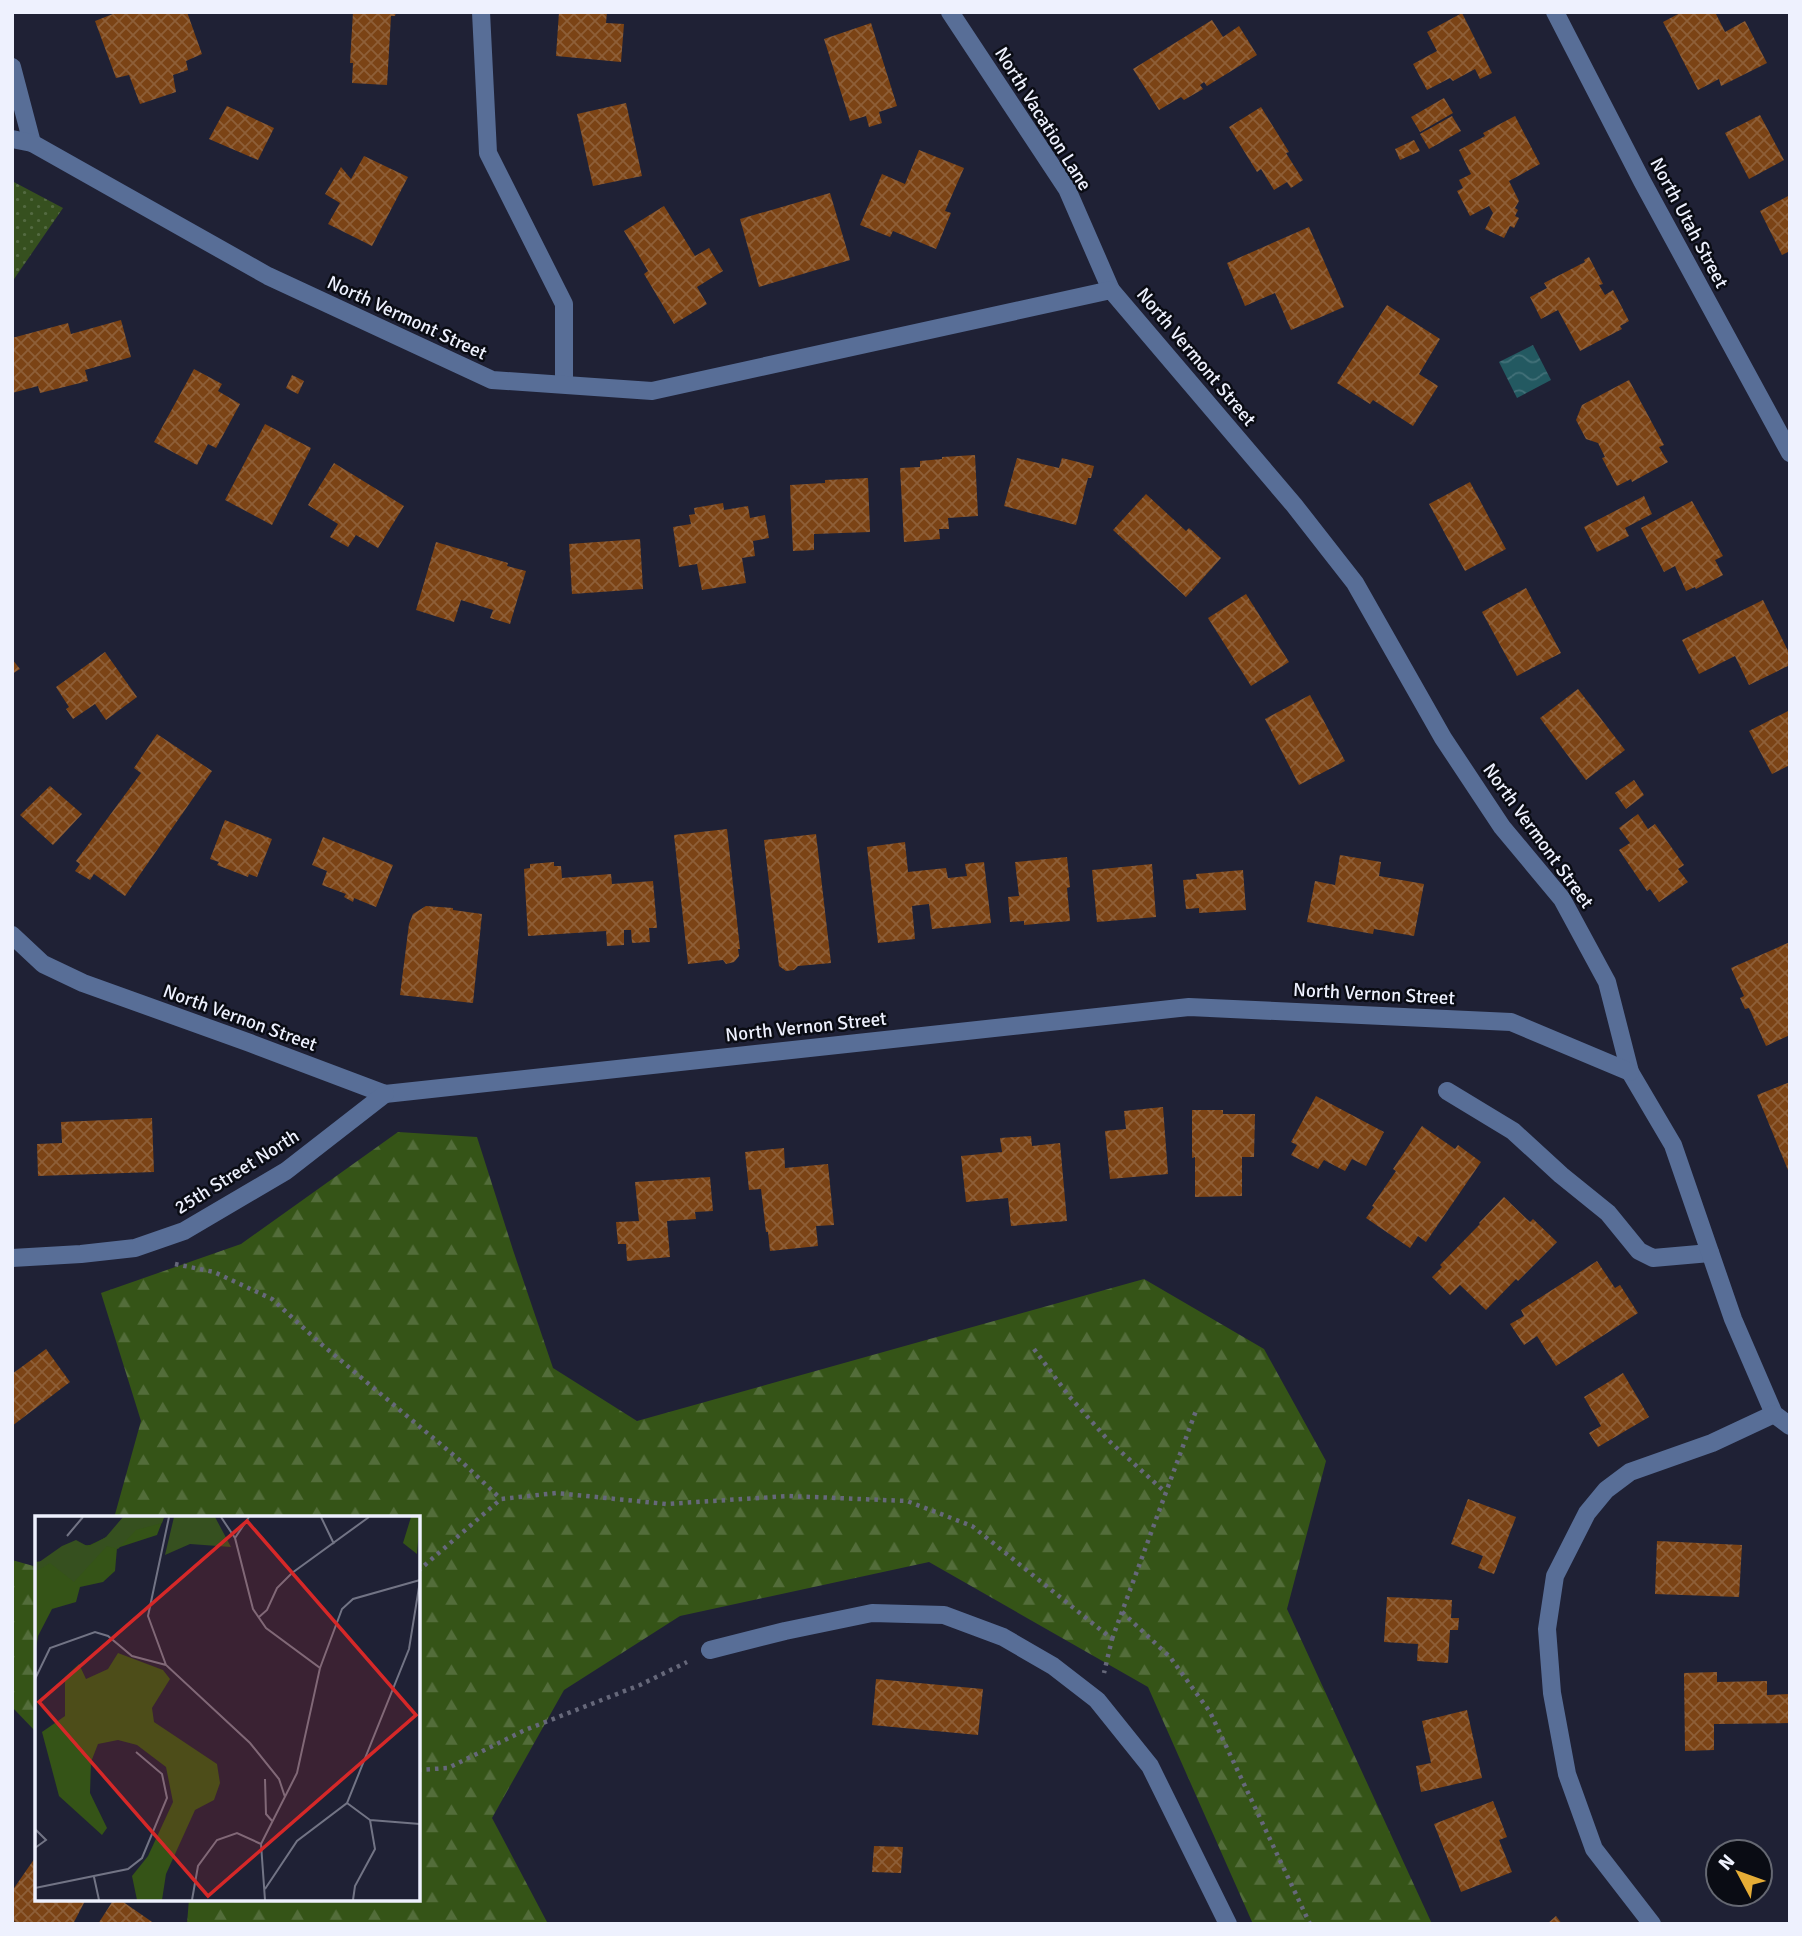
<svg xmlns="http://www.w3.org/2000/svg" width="1802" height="1936" viewBox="0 0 1802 1936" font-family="Signika,sans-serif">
<defs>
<pattern id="forest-firs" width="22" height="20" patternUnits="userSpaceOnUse" patternTransform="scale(1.75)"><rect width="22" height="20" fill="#355417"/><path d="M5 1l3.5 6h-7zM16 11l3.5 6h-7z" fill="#536d3a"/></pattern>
<pattern id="park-dots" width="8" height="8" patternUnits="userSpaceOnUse" patternTransform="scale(1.75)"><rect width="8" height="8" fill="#36501f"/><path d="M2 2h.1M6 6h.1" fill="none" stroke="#536a41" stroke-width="1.8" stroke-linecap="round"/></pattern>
<pattern id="water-waves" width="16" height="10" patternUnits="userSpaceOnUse" patternTransform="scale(1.75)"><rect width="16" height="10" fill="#235961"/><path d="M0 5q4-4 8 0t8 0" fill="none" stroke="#437179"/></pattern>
<pattern id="building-cross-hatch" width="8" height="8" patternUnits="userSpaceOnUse" patternTransform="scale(1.75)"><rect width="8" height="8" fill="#7b4315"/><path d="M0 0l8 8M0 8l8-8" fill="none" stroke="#8e5f38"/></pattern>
</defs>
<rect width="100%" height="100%" fill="#1f2135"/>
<!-- forest -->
<g fill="url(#forest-firs)">
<polygon points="398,1132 477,1137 513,1250 553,1368 637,1421 1144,1279 1264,1349 1326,1461 1287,1609 1432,1924 1253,1924 1148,1687 929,1562 680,1616 564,1690 492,1818 548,1924 187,1924 189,1899 418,1899 418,1518 114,1518 141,1421 101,1293 241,1244"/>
<polygon points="12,1560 37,1567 37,1733 12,1707"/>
</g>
<!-- park -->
<polygon fill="url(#park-dots)" points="12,181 63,208 12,282"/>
<!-- water -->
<polygon fill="url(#water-waves)" points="1533,345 1551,380 1517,398 1499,362"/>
<!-- building -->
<g fill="url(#building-cross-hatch)">
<polygon points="118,12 187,12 202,54 186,61 188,70 173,75 176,92 140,104 129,75 116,78 95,21"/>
<polygon points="353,12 396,12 395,16 391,16 387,85 352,83 353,63 350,63"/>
<polygon points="559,12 607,12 606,23 624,24 621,62 556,56"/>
<polygon points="1682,12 1715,12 1725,32 1745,21 1767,63 1721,86 1719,79 1698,90 1663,22"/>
<polygon points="1462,13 1492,73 1480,79 1475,69 1453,81 1450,78 1427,90 1413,64 1437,51 1427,32"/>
<polygon points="1212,20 1223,37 1239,26 1257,55 1207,86 1204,82 1200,85 1203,89 1184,100 1181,97 1159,110 1133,69"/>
<polygon points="871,23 897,106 879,112 882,123 869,127 866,116 850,121 824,39"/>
<polygon points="1444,98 1453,113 1420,132 1411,117"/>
<polygon points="626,103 642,176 593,186 577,114"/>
<polygon points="227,106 274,128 258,160 209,139"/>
<polygon points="1261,107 1289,152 1286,153 1303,180 1291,188 1287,182 1274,190 1261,169 1257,172 1229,127"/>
<polygon points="1760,115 1784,160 1749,179 1725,133"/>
<polygon points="1452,116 1461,131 1429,149 1420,134"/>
<polygon points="1515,116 1540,164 1509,181 1519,201 1515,208 1518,210 1515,216 1519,218 1514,228 1510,226 1504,238 1485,229 1493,213 1489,206 1470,216 1457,191 1463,188 1459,180 1471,174 1459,150 1485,136 1483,133"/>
<polygon points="1414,140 1420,151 1400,160 1395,149"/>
<polygon points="919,150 964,168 945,211 951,213 936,249 893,231 890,237 860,225 882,174 905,184"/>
<polygon points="364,156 408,177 372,246 328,224 340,203 325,194 341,167 351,179"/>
<polygon points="830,193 850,260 759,287 740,219"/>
<polygon points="1790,195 1790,251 1782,255 1760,211"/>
<polygon points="664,206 695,256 709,248 723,271 697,287 707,304 674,324 644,274 648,271 624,231"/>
<polygon points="1309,227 1344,307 1291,330 1275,293 1245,306 1227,263"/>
<polygon points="1589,257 1603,284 1599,285 1605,295 1613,290 1629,321 1620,326 1622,329 1580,351 1558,310 1541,319 1530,297 1547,288 1544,283 1585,262 1584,260"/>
<polygon points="1387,305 1440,339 1419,374 1438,386 1413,426 1373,400 1370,404 1337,383"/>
<polygon points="121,320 131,357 85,370 88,381 40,393 38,386 12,393 12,338 68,323 71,334"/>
<polygon points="194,369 222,384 218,391 240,404 216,448 208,444 197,465 154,442"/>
<polygon points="292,375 304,381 298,394 286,388"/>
<polygon points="1629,380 1664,445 1659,447 1668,462 1632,482 1631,479 1617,486 1602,458 1605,457 1598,443 1586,439 1576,420 1582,405"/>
<polygon points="265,424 311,448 272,525 225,500"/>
<polygon points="975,455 978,516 948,518 949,529 939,529 940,539 904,542 900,468 920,467 920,461 942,459 942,457"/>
<polygon points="1017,458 1059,468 1062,458 1094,466 1091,478 1088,478 1076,525 1004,506"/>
<polygon points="334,463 404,506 378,548 356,535 348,547 330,537 338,524 308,505"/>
<polygon points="868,478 870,532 814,534 814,550 793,551 790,485 825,483 825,480"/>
<polygon points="1470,482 1506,549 1465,571 1429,504"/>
<polygon points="1146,494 1186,531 1189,528 1221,558 1186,597 1113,530"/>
<polygon points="1644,496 1652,514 1625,528 1629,536 1597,552 1584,527"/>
<polygon points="1692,501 1723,556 1715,560 1723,575 1696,589 1695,587 1686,591 1675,566 1664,572 1641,528"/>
<polygon points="723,503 724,510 748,506 750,518 765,515 769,538 753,541 755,556 742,558 746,583 702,590 697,564 679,567 673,527 691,524 689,515 695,514 694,508"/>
<polygon points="640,539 643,589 572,594 569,544"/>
<polygon points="436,542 508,563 507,566 526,571 510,624 490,618 493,610 461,600 454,622 416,610"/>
<polygon points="1526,588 1561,653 1517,676 1482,612"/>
<polygon points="1246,594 1289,662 1251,686 1208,618"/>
<polygon points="1763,600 1790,655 1790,665 1749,685 1735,656 1699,674 1682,640"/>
<polygon points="105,652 137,697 106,720 95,704 73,719 66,709 69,707 56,687"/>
<polygon points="12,659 20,669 12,674"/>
<polygon points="1578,689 1625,750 1586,780 1540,718"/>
<polygon points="1310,695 1345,761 1299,785 1265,719"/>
<polygon points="1790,710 1790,765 1772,774 1749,731"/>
<polygon points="157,734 212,771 125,896 94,874 90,880 75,871 80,864 76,861 141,773 134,768"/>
<polygon points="1634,780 1644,795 1626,809 1615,793"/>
<polygon points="50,786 82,814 53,845 20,815"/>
<polygon points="1638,814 1648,829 1655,824 1684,865 1678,869 1688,882 1659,902 1650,889 1647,891 1619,850 1630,843 1619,828"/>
<polygon points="225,820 272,839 257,877 249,874 248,877 217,865 219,862 210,859"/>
<polygon points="727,829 740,949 738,949 739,956 734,962 726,964 723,960 688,964 674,835"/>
<polygon points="816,834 831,963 798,966 794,970 786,971 779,966 764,840"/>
<polygon points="323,837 393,865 376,907 354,898 353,902 344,897 346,894 322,885 327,871 312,865"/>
<polygon points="905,842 908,872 946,868 948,878 967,876 965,864 984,862 991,923 932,929 929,904 912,906 915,939 878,943 867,847"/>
<polygon points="1340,855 1381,862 1379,876 1424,884 1414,936 1374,929 1373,934 1307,922 1315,881 1335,885"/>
<polygon points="1067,857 1070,887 1067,888 1070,921 1024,925 1024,921 1010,922 1008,897 1019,896 1015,862"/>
<polygon points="554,862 554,866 561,866 562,878 611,874 612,884 653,881 657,928 649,928 650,942 632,943 631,930 624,930 624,945 607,946 606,931 528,936 524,869 530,868 530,864"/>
<polygon points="1152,864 1156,917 1097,922 1092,870"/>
<polygon points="1243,870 1246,910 1199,913 1199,908 1186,909 1183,880 1197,879 1196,874"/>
<polygon points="426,906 453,908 453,910 482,914 473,1003 400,995 409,924 413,914"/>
<polygon points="1790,942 1790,1035 1766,1046 1749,1008 1745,1009 1740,998 1744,996 1731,968"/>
<polygon points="1790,1082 1790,1175 1757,1095"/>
<polygon points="1316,1096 1384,1132 1366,1166 1352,1159 1345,1171 1324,1160 1318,1169 1291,1155 1297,1145 1291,1142"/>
<polygon points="1163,1107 1168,1174 1110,1179 1105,1131 1126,1129 1124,1111"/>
<polygon points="1192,1110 1223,1110 1223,1114 1255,1114 1254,1157 1242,1157 1242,1196 1195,1197 1195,1157 1192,1158"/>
<polygon points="152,1118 154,1172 38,1176 37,1144 62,1143 61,1122"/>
<polygon points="1422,1126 1455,1149 1458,1145 1481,1162 1426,1242 1418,1236 1410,1248 1366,1218 1374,1207 1372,1206 1396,1171 1393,1169"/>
<polygon points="1031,1136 1032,1146 1060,1143 1067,1221 1011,1226 1008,1198 966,1202 961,1156 1002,1152 1000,1138"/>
<polygon points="784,1148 785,1168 828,1164 834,1225 816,1226 818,1246 770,1251 768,1232 766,1232 761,1189 749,1190 745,1152"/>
<polygon points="710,1177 713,1211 695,1212 696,1219 667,1221 670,1257 627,1261 626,1244 618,1244 616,1222 639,1221 635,1182"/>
<polygon points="1504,1197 1530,1222 1533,1219 1557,1242 1518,1281 1516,1279 1486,1310 1460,1285 1450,1295 1432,1277 1442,1267 1440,1265 1480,1224 1479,1223"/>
<polygon points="1597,1261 1615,1288 1620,1285 1638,1313 1556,1366 1537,1336 1524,1345 1510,1324 1524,1316 1521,1310"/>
<polygon points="46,1349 70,1382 12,1426 12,1374"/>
<polygon points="1623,1373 1649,1417 1598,1447 1589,1433 1601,1426 1584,1397"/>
<polygon points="1468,1499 1516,1517 1494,1574 1478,1568 1483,1556 1451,1544"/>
<polygon points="1657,1541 1742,1545 1739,1597 1655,1594"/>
<polygon points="1387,1597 1452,1600 1451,1618 1459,1618 1458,1630 1450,1630 1448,1663 1417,1661 1418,1644 1384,1642"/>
<polygon points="1717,1672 1717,1682 1767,1681 1767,1695 1790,1694 1790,1723 1714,1724 1714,1750 1685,1751 1684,1673"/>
<polygon points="876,1679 983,1689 978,1735 872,1725"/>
<polygon points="1467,1710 1482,1778 1421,1792 1416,1766 1431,1763 1422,1721"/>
<polygon points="1493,1801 1507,1837 1499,1840 1512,1872 1461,1892 1434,1824"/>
<polygon points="874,1846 903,1847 901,1873 872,1872"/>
<polygon points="37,1855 37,1899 86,1899 73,1924 19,1924 12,1920 12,1891"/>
<polygon points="114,1899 119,1899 155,1924 98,1924"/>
<polygon points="1556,1916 1562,1924 1547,1924"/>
</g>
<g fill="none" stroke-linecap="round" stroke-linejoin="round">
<!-- path -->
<g stroke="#66687a" stroke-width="4.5" stroke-dasharray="3.5 5" stroke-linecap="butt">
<polyline points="175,1264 214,1272 272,1299 320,1343 463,1463 501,1499"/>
<polyline points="1034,1349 1069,1396 1108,1440 1165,1492"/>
<polyline points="418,1571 501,1499 556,1493 666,1504 789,1496 907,1501 972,1526 1112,1639 1104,1673"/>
<polyline points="1122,1612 1170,1657 1210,1712 1310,1924"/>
<polyline points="1112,1639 1197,1408"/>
<polyline points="418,1770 448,1768 525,1730 640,1685 687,1662"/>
</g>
<!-- lane -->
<g stroke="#586e97" stroke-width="18">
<polyline points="1447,1091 1513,1131 1561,1175 1608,1213 1639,1251 1653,1258 1710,1253"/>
<polyline points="710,1650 785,1631 872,1613 944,1615 1003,1637 1053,1666 1097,1700 1150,1766 1228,1924"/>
</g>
<!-- street -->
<g stroke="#586e97" stroke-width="18">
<polyline points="481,12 488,153 564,304 564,384"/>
<polyline points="950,12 1067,189 1111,290"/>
<polyline points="1555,12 1642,181 1790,453"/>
<polyline points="12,67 32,143"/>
<polyline points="12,139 32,143 268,276 492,380 652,391 1111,290 1294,505 1355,583 1443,738 1502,827 1562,899 1607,982 1630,1072 1673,1145 1733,1319 1774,1414 1790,1426"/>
<polyline points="12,935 43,964 83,983 250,1043 385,1094 1189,1007 1511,1022 1630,1072"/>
<polyline points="12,1258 81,1254 135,1248 184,1231 286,1171 385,1094"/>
<polyline points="1652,1924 1594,1849 1567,1774 1552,1693 1547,1629 1555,1576 1587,1513 1606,1490 1630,1472 1712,1443 1774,1414"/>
</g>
</g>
<g text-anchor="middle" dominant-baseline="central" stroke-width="5" stroke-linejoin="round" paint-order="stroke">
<!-- street labels -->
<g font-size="19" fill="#eef1fe" stroke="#0a0c14">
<text transform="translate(1043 119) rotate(58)">North Vacation Lane</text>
<text transform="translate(1689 223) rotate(62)">North Utah Street</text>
<text transform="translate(407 318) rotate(25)">North Vermont Street</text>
<text transform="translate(1196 357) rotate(50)">North Vermont Street</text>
<text transform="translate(1538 836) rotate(54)">North Vermont Street</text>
<text transform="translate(1374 994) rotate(3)">North Vernon Street</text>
<text transform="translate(240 1018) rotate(20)">North Vernon Street</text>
<text transform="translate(806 1027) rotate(-6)">North Vernon Street</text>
<text transform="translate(237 1172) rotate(-32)">25th Street North</text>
</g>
</g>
<!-- overview -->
<g transform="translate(35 1516)">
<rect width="385" height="385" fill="#1f2135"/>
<path d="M94 1H129L122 19 82 32 80 55 68 66 45 71 41 86 17 93 3 120 0 140V46L16 44 39 30 55 29 84 15ZM376 1H385L382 38 368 27ZM83 137 128 154 135 163 117 192 119 206 182 248 185 267 179 284 160 294 131 358 127 384H102L97 360 113 340 138 286 131 251 102 229 83 224 63 228 56 246 55 277 72 312 67 319 24 280 7 216 30 200V161L44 148 51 163 73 153Z" fill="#355417"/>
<path d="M88 1H129L127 7 101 14 83 33 72 30 39 66 15 47 0 56V49L27 30 41 24 54 31 71 21ZM139 1H180L196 31 155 28 130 39Z" fill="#36501f"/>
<path fill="none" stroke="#727485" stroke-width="2" d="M134 1 113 100 131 149 215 227 244 263 250 281M186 1 200 22 218 93 231 112 285 152 262 257 226 328 230 384M286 1 299 28M32 20 48 1M200 22 214 1M224 101 232 94 242 72 257 57 334 1M285 152 307 93 318 83 385 64M0 163 15 132 60 116 73 120 97 140 131 149M230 263 231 298 238 306M312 287 335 304 340 333 320 370 318 384M335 304 385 308M0 313 11 324 0 332M59 361 64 384M0 372 93 353 107 342 132 282 127 258 101 236M230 373 262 325 312 287 374 133 385 65M157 384 163 350 182 324 202 317 226 328"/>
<path fill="#d62828" fill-opacity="0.15" stroke="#d62828" stroke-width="3.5" d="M212 5 381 199 173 380 4 186Z"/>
<rect width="385" height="385" fill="none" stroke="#eef1fe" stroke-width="3.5"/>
</g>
<!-- border -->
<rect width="1802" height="1936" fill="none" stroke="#eef1fe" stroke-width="28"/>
<!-- north arrow -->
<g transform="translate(1739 1873) rotate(311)"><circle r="33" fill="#0a0c14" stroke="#656872" stroke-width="2"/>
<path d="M0-5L12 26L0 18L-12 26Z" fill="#e6ad36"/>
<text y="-10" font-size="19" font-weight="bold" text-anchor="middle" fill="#eef1fe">N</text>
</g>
</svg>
